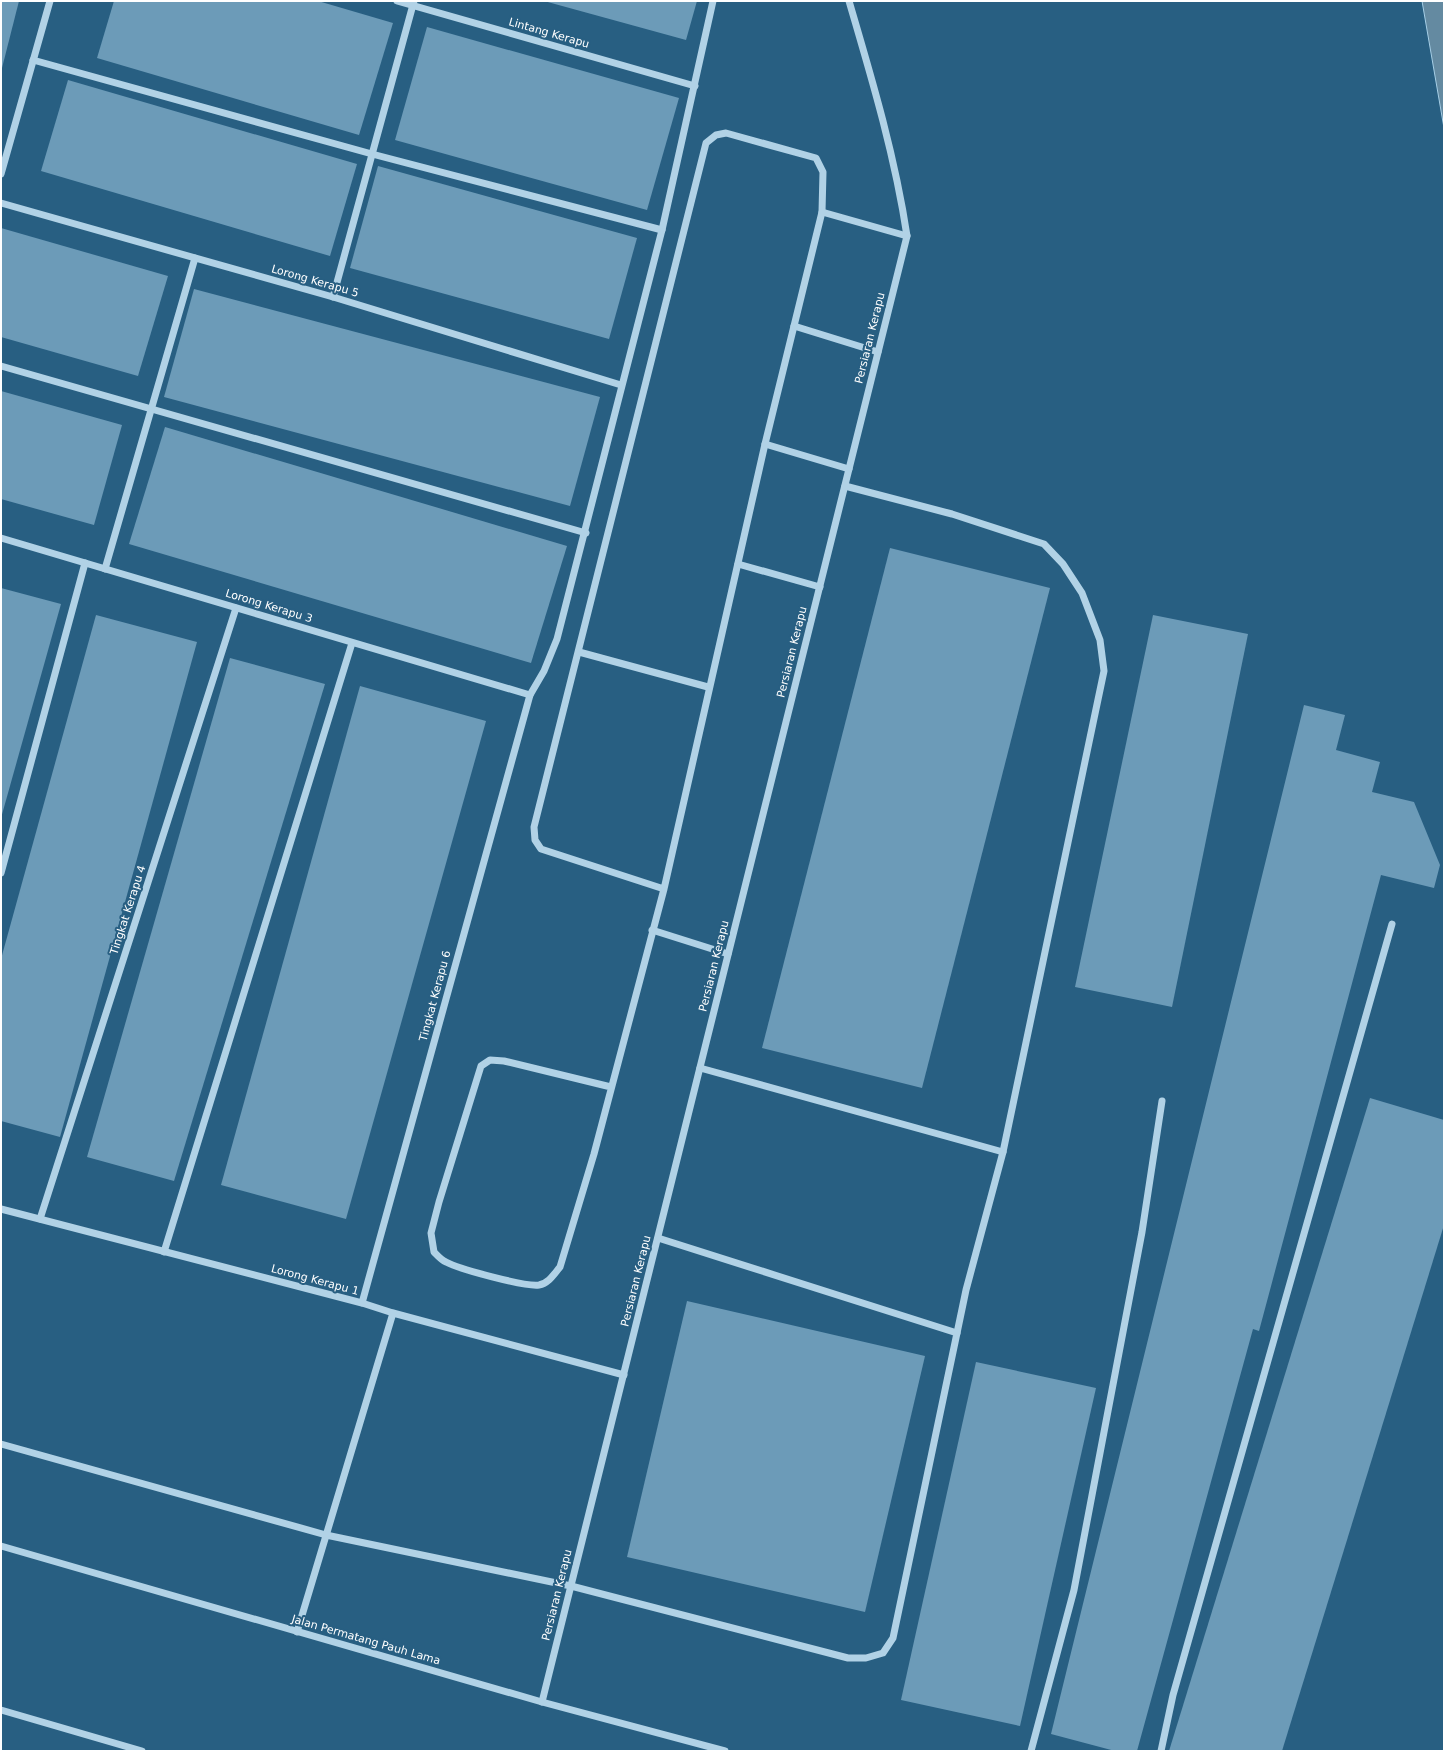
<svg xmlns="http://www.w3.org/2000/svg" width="1445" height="1752" viewBox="0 0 1445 1752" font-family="'DejaVu Sans',sans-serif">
<rect width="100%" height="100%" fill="#285f82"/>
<!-- water -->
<polygon fill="#648aa1" stroke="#a6cfe7" points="1422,1 1444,1 1444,128"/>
<!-- building -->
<g fill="#6c9bb8">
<polygon points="1,1 19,1 2,68 1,68"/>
<polygon points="114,1 318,1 393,23 359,135 97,58"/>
<polygon points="544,1 697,1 686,40"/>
<polygon points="427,27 679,98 647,210 395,140"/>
<polygon points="68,80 357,164 330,256 41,171"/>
<polygon points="378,166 637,238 609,339 350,268"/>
<polygon points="1,228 168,276 138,376 1,337"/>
<polygon points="194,289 600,397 570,506 164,397"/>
<polygon points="1,391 122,425 94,525 1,499"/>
<polygon points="165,427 567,546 531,663 129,544"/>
<polygon points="890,548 1050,588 922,1088 762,1048"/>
<polygon points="1,588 61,604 1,818"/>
<polygon points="96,615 197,642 60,1137 1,1121 1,959"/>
<polygon points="1153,615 1248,634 1172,1007 1075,987"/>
<polygon points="230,658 325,684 174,1181 87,1157"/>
<polygon points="360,686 486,721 346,1219 221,1185"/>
<polygon points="1304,705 1345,715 1336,750 1380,762 1372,792 1414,802 1440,865 1434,888 1381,875 1259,1331 1253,1329 1137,1751 1115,1751 1051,1734"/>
<polygon points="1370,1098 1444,1120 1444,1225 1282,1751 1169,1751"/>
<polygon points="687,1301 925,1356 865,1612 627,1557"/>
<polygon points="976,1362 1096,1388 1020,1726 901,1700"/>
</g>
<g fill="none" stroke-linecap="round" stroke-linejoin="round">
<!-- minor -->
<g stroke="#b1d2e6" stroke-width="7">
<polyline points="397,1 695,86"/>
<polyline points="33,60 372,154 662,230"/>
<polyline points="1,174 50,1"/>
<polyline points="1,203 333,297 621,385"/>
<polyline points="822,212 907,236"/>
<polyline points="333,297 414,1"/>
<polyline points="794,326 878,352"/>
<polyline points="1,366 586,533"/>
<polyline points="765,444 849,469"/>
<polyline points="845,486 952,514 1044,544 1063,564 1082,593 1100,640 1104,671 1003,1152 966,1290 957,1333"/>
<polyline points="1,538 530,695"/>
<polyline points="738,564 820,587"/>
<polyline points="105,569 195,258"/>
<polyline points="579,652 708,687"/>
<polyline points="1,873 85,563"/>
<polyline points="652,930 728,954"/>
<polyline points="700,1068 1003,1152"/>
<path d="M611 1087 504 1061 490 1060 481 1066 439 1202 431 1233 434 1252C437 1255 441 1260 446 1262 459 1269 525 1287 539 1285 549 1283 554 1274 560 1267L594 1154 664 889 765 444 822 212 823 172 816 158 726 133 716 135 706 143 534 827 535 840 541 849 664 889"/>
<polyline points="1,1209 362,1303 393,1313 624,1375"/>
<polyline points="40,1219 236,608"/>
<polyline points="164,1252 352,643"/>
<polyline points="362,1303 530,695 544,671 557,639 662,230 713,1"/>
<polyline points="1,1444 326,1535 571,1586 848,1658 866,1658 883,1653 893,1638 957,1333 658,1238"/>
<polyline points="1,1546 542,1702 725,1751"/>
<polyline points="297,1632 393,1313"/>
<path d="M542 1702 907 236C895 156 872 79 849 1"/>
<polyline points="1,1710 142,1751"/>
<polyline points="1031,1751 1074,1590 1142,1232 1162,1101"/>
<polyline points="1161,1751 1173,1695 1392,924"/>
</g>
</g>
<g text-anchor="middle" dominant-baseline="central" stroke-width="4" stroke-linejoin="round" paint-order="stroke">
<!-- street labels -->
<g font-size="11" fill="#fff" stroke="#285f82">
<text transform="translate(549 33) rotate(16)">Lintang Kerapu</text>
<text transform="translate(315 281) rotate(16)">Lorong Kerapu 5</text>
<text transform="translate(870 338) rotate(-76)">Persiaran Kerapu</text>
<text transform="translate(269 606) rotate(17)">Lorong Kerapu 3</text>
<text transform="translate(792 652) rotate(-76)">Persiaran Kerapu</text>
<text transform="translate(128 910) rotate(-72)">Tingkat Kerapu 4</text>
<text transform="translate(714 966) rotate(-76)">Persiaran Kerapu</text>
<text transform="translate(435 996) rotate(-75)">Tingkat Kerapu 6</text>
<text transform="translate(315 1280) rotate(15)">Lorong Kerapu 1</text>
<text transform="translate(636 1281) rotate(-76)">Persiaran Kerapu</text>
<text transform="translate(557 1595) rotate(-76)">Persiaran Kerapu</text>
<text transform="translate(366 1640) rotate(16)">Jalan Permatang Pauh Lama</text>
</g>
</g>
<!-- border -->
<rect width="1445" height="1752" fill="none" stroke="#ffffff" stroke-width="4"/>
</svg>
